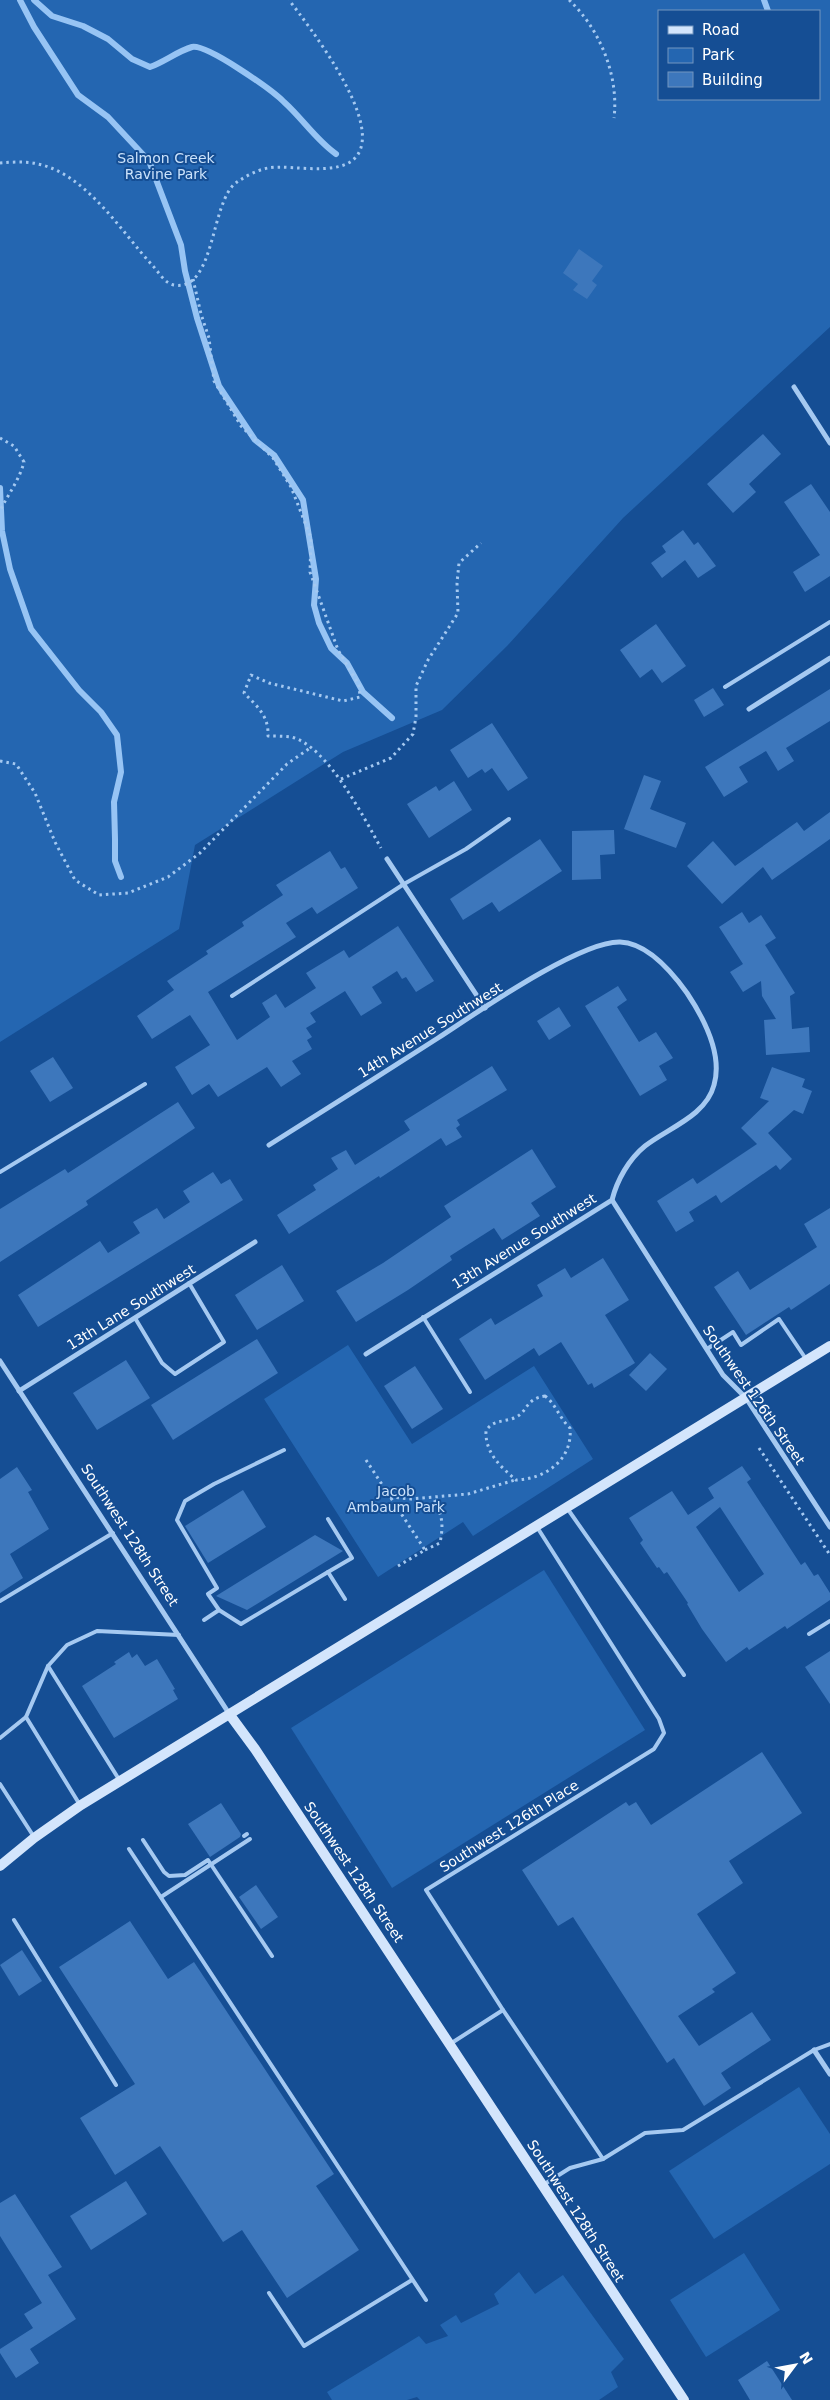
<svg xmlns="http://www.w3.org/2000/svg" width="830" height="2400" viewBox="0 0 830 2400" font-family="'DejaVu Sans',sans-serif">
<rect width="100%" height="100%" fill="#154e94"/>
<!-- green -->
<g fill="#2466b1" fill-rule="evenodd">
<path d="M0 0H830V327L623 518 507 646 442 710 343 752 195 845 179 929 0 1042ZM659 11H819V99H659Z"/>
<polygon points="348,1345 412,1444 534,1366 593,1459 473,1536 463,1522 378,1577 264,1399"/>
<polygon points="544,1570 645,1730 392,1888 291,1728"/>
<polygon points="799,2087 830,2134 830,2164 714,2239 669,2171"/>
<polygon points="744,2253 780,2310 706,2357 670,2300"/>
<polygon points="519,2272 535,2294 563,2275 624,2359 611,2372 618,2387 599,2400 420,2400 417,2397 407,2400 332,2400 327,2392 419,2336 426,2344 448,2336 440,2325 456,2315 461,2323 499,2304 494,2294"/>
</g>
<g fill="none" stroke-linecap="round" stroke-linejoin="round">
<!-- stream -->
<g stroke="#97c4f4" stroke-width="6">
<polyline points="20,0 34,27 78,95 108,117 149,161 181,245 185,271 197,318 219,386 255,440 274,455 303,500 316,579 314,605 319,623 331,648 347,663 363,692 392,718"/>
<path d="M34 0 52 16 83 26 108 39 132 59 150 67C164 62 178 51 192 47 207 44 272 90 284 102 302 118 316 140 336 154"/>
<polyline points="764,0 768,11"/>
<polyline points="0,488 2,531 10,569 31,629 79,690 101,712 117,735 121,772 114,802 115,839 115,861 121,877"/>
</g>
</g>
<!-- building -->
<g fill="#3d77bc" fill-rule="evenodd">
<polygon points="579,249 603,266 592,281 597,285 587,299 573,290 578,284 563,273"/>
<polygon points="763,434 781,454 749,484 756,492 733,513 707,484"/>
<polygon points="811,484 830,512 830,576 805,592 793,572 820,555 784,502"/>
<polygon points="683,530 694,545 698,542 716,566 698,578 685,560 662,578 651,563 666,552 662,546"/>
<polygon points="656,624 686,666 662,683 652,669 640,678 620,650"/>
<polygon points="713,688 724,705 704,717 694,700"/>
<polygon points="830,689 830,721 786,748 794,761 778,771 766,751 739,767 748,782 724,797 705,767"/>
<polygon points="492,723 528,778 508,791 492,768 485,773 482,769 468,778 450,750"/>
<polygon points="644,775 661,781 650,809 686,823 676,848 624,829"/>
<polygon points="454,781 472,810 429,838 407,804 436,786 439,791"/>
<polygon points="830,812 830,839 772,880 763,867 722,904 687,866 713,841 735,866 797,822 804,831"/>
<polygon points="614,830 615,854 600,855 601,879 572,880 572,831"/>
<polygon points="540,839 562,871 499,912 492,902 463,920 450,899"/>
<polygon points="330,851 341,869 345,867 358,888 317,914 312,907 286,923 296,937 208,992 237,1040 270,1017 262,1003 276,994 285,1008 316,988 306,973 344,950 349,958 398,926 434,981 416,992 406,977 402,979 397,971 372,987 382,1003 361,1016 345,991 310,1013 316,1022 306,1028 312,1037 307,1040 312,1049 292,1061 301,1074 281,1087 267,1067 218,1097 209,1084 192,1095 175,1067 210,1045 190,1015 152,1039 137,1016 174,990 167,981 208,954 206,951 244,926 242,922 283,895 276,885"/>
<polygon points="742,912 749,923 761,915 776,938 765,945 795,993 790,996 792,1029 809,1027 810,1052 766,1055 764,1020 776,1019 762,996 761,981 743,992 730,972 743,964 719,927"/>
<polygon points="618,986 627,1000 617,1007 639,1042 656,1032 673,1058 659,1066 667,1080 640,1096 585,1006"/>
<polygon points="559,1007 571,1026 549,1040 537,1021"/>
<polygon points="53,1057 73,1088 50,1102 30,1071"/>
<polygon points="492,1066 507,1090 457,1120 460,1125 456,1128 462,1137 446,1146 441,1138 380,1178 379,1176 289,1234 277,1215 316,1190 313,1185 338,1169 331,1158 346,1150 355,1165 410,1130 404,1121"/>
<polygon points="772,1067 805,1079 802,1087 812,1091 803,1114 794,1110 768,1133 792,1159 780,1170 776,1165 721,1203 716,1195 689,1212 694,1221 676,1232 657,1201 693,1178 697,1184 757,1144 741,1128 769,1101 760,1098"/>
<polygon points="178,1102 195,1128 86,1201 88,1205 0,1262 0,1209 65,1169 68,1173"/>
<polygon points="532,1149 556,1187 531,1203 540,1216 502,1240 494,1228 450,1256 452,1260 408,1290 356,1322 336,1291 383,1263 451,1217 444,1206"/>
<polygon points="213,1172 221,1184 230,1179 243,1200 38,1327 18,1295 100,1241 108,1253 140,1233 133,1222 157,1208 164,1219 190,1202 183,1191"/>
<polygon points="830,1208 830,1284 791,1310 789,1307 746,1335 714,1287 738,1271 750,1290 817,1247 804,1224"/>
<polygon points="603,1258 629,1300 605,1315 635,1363 594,1388 592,1383 588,1385 561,1342 539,1356 534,1348 485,1380 459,1339 491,1318 495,1325 543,1296 537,1285 565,1268 571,1278"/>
<polygon points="282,1265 304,1301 257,1330 235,1295"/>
<polygon points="257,1339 278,1373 173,1440 151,1405"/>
<polygon points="650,1353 667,1369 646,1391 629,1375"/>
<polygon points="126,1360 150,1398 97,1430 73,1393"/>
<polygon points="415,1366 443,1409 412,1429 384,1386"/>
<path d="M742 1466 751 1479 747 1482 801 1565 805 1562 814 1576 818 1574 830 1593V1600L787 1629 785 1626 749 1650 747 1647 726 1662 702 1629 687 1604 688 1603 667 1572 664 1574 659 1567 657 1568 640 1543 643 1540 629 1518 672 1491 688 1515 714 1498 708 1488ZM720 1507 764 1574 739 1592 696 1527Z"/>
<polygon points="17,1467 32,1490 28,1492 49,1529 10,1554 23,1578 0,1593 0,1479"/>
<polygon points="243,1490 266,1527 208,1563 185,1526"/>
<polygon points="315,1535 343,1551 247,1610 216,1596"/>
<polygon points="830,1651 830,1704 805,1667"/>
<polygon points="129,1652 132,1658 137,1654 145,1666 157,1659 175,1689 173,1690 178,1699 114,1738 82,1686 116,1664 114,1662"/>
<polygon points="762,1752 802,1813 729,1861 743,1883 697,1914 736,1973 712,1989 715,1992 678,2016 699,2046 752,2012 771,2040 721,2073 731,2088 704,2106 674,2058 667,2063 573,1917 558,1926 522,1870 626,1802 629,1806 636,1802 651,1825"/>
<polygon points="221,1803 241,1834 240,1837 210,1857 188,1824"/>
<polygon points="256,1885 278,1917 261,1929 239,1897"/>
<polygon points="130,1921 168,1979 194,1962 334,2174 316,2186 359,2250 287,2298 242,2230 223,2242 160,2146 115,2175 80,2118 135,2084 59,1967"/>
<polygon points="22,1950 42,1981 19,1996 0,1965"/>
<polygon points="126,2181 147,2214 91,2250 70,2216"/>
<polygon points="15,2194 62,2267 48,2275 76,2319 30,2349 39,2363 16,2378 0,2353 0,2349 33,2328 24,2314 42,2303 0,2236 0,2203"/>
<polygon points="767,2361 792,2400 750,2400 738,2380"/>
</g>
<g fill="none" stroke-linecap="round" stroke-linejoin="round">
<!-- path -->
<g stroke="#a5c9f1" stroke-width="3" stroke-dasharray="2.5 4" stroke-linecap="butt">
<path d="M569 0C600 29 619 76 614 118"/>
<path d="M0 163C12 162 26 161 38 164 86 174 121 231 152 265 159 272 164 283 174 285 216 292 210 200 237 182 246 176 257 170 268 168 292 163 356 183 362 143 368 104 312 30 289 0"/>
<path d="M193 279 201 314 209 338 214 381 241 426 273 458 291 487 311 538 310 572 338 650 359 685 360 697 343 701 269 683 251 675 244 693C257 706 269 716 268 736 275 736 283 736 291 737 327 745 364 818 381 848"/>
<path d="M0 438 14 446 24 462C19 481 8 494 0 511"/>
<polyline points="0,761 16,764 35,793 55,842 75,880 99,895 128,893 168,877 200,853 287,764 310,748"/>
<polyline points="341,779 391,758 413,734 416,717 416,686 428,660 458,613 457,583 459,563 481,543"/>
<path d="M545 1396C555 1403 560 1419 570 1428 573 1460 545 1479 516 1480 501 1467 485 1453 486 1431 492 1420 504 1422 514 1418 529 1412 524 1399 545 1396Z"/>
<polyline points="759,1448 830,1555"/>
<polyline points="366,1460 425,1550 398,1566"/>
<polyline points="390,1497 411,1499 468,1494 515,1480"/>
<path d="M425 1550 440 1543C444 1522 442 1516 433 1497"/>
</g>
<!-- service -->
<g stroke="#a5c9f1" stroke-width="4">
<polyline points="725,687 830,622"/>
<polyline points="232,996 404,884 466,849 509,819"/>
<polyline points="0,1172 145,1084"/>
<polyline points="423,1317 470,1392"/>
<polyline points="135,1318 162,1363 175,1374 224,1342 189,1283"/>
<polyline points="707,1349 733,1332 741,1345 779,1319 806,1359"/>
<polyline points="284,1450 214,1484 185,1501 177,1520 217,1588 208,1594 219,1610 241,1624 328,1572"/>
<polyline points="567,1508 684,1675"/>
<polyline points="328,1519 352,1558 328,1572 345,1599"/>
<polyline points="537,1527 659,1719 664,1733 654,1749 426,1890 503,2010 603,2159"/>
<polyline points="0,1601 113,1533"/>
<polyline points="204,1620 219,1610"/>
<polyline points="809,1634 830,1621"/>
<polyline points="48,1666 120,1781"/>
<polyline points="0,1738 26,1717"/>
<polyline points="0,1784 34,1837"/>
<polyline points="80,1805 26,1717 48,1666 67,1645 97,1631 179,1635"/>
<polyline points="244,1836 247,1834"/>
<polyline points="143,1840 164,1872 169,1876 185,1875 208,1860 272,1956"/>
<polyline points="129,1849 426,2300"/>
<polyline points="161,1897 250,1839"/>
<polyline points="14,1920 116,2085"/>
<polyline points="450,2044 503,2010"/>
<polyline points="543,2185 570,2168 603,2159 645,2133 683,2130 814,2050 830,2044"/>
<polyline points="269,2293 304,2346 412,2280"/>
</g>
<!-- minor -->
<g stroke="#a5c9f1" stroke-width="5">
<polyline points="794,387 830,443"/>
<polyline points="749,709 830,658"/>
<polyline points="387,859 485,1008"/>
<path d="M269 1145C325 1110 382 1074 438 1038 475 1014 579 941 620 942 648 943 672 972 687 993 703 1017 723 1054 714 1085 706 1116 668 1128 645 1146 629 1159 617 1180 612 1200L366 1354"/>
<polyline points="612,1200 723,1375 746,1398 830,1527"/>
<polyline points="0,1361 230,1715"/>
<polyline points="19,1391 255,1242"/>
<polyline points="814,2050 830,2074"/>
</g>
<!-- secondary -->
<g stroke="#d3e5fc" stroke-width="10">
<polyline points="230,1715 255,1749 684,2400"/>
<polyline points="0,1866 34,1838 81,1805 830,1346"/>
</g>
</g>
<g text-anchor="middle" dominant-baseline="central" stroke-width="4" stroke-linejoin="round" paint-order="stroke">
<!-- park labels -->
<g font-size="14" fill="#cce3fc" stroke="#154e94">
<text x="166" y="158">Salmon Creek<tspan x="166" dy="16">Ravine Park</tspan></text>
<text x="396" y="1491">Jacob<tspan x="396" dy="16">Ambaum Park</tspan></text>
</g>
<!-- street labels -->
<g font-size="14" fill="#fff" stroke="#154e94">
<text transform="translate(430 1030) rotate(-32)">14th Avenue Southwest</text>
<text transform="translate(524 1241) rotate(-32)">13th Avenue Southwest</text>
<text transform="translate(131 1307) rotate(-32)">13th Lane Southwest</text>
<text transform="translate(754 1395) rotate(55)">Southwest 126th Street</text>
<text transform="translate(130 1535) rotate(57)">Southwest 128th Street</text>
<text transform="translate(509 1826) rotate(-32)">Southwest 126th Place</text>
<text transform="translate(354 1872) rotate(56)">Southwest 128th Street</text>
<text transform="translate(576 2211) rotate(57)">Southwest 128th Street</text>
</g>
</g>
<!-- legend -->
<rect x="658" y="10" width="162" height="90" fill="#154e94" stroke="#7395bf"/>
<rect x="668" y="26" width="25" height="8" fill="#d3e5fc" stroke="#7395bf"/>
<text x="702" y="35" font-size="15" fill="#ffffff">Road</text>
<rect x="668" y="48" width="25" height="15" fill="#2466b1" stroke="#7395bf"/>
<text x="702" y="60" font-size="15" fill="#ffffff">Park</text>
<rect x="668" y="72" width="25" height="15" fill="#3d77bc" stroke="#7395bf"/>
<text x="702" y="85" font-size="15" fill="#ffffff">Building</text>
<!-- north arrow -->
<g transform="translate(795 2365) rotate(58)" stroke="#154e94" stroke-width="4" paint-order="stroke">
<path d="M0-4L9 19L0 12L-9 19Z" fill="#ffffff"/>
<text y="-8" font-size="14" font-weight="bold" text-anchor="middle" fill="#ffffff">N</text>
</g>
</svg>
